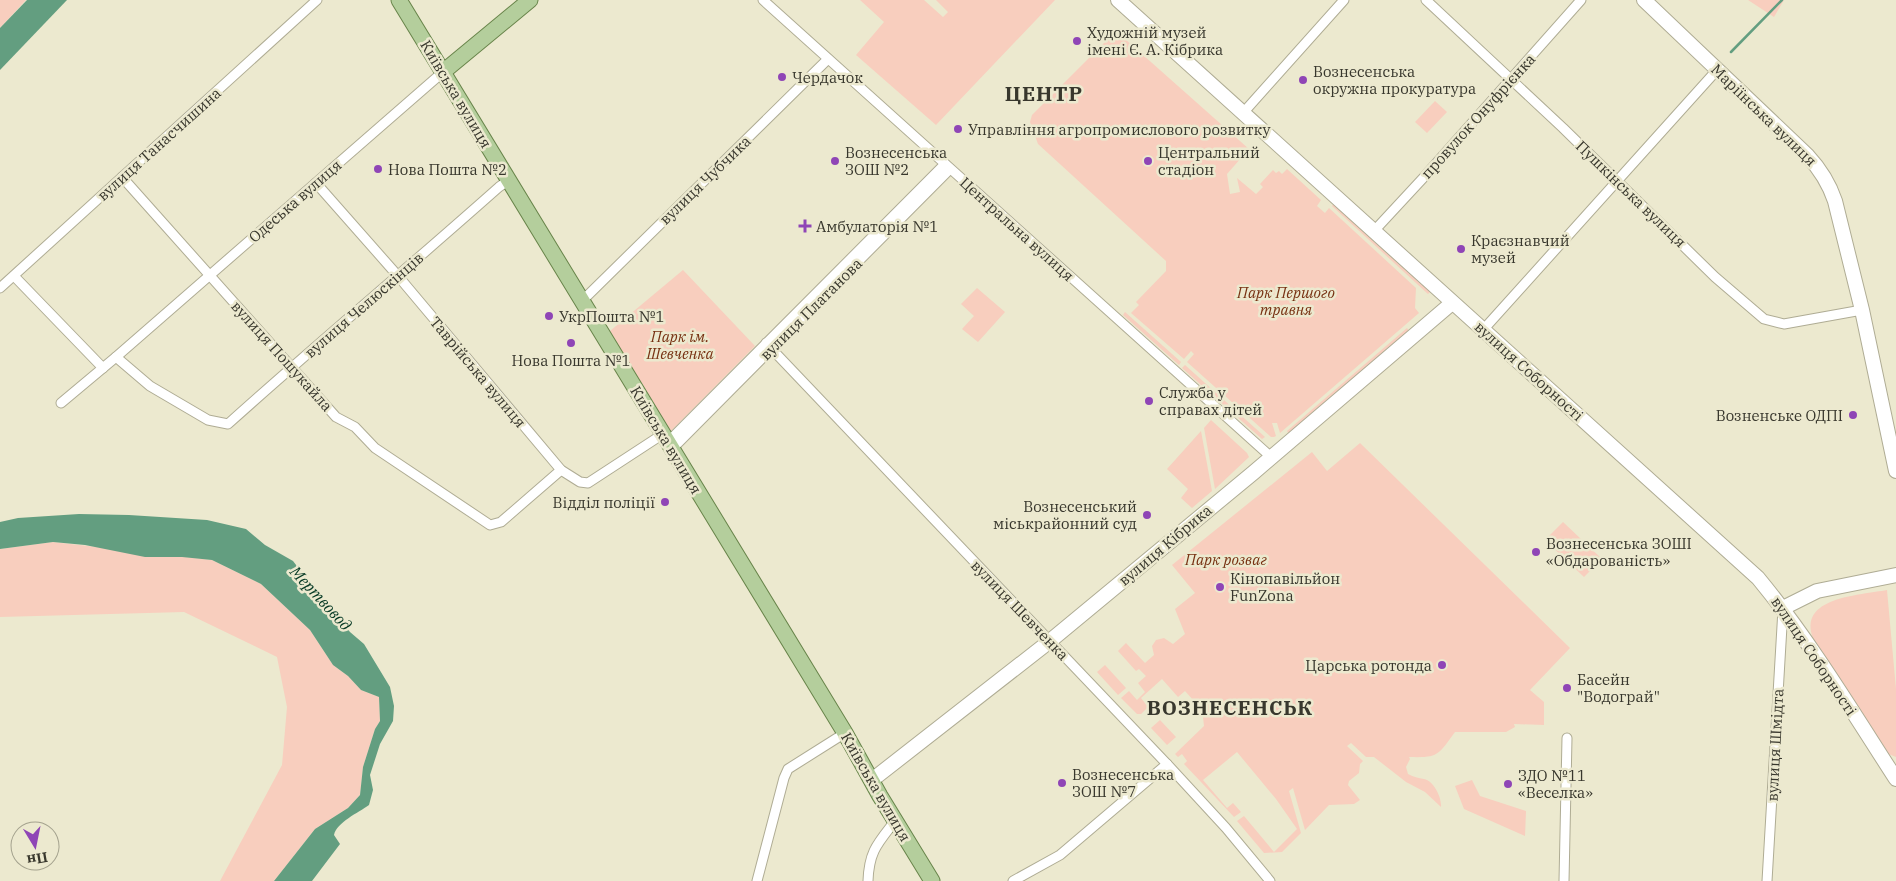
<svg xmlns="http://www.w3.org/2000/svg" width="1896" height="881" viewBox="0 0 1896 881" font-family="'IBM Plex Serif',serif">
<rect width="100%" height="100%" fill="#ece9cf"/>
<!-- green -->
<g fill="#f8cebe">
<polygon points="0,0 26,0 0,28"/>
<polygon points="860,0 924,0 943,17 948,12 936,0 1055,0 936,125 856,55 884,22"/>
<polygon points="1748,0 1784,0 1774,17"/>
<polygon points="1116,31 1249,149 1227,174 1230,194 1240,192 1237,178 1256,194 1263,187 1260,184 1273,170 1276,173 1279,171 1282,174 1287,169 1321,200 1317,206 1325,213 1329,208 1416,288 1415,308 1419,313 1280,433 1277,423 1272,423 1276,436 1274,437 1271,437 1187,362 1194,354 1191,351 1184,359 1131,313 1139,305 1136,302 1166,271 1166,261 1038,144 1030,122 1032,115"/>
<polygon points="1435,101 1447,112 1427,133 1415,122"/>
<polygon points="1334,203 1430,292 1428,294 1332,206"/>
<polygon points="683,270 755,346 671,431 610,331"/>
<polygon points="977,288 1005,312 978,342 962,329 974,316 961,304"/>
<polygon points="1125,312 1181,362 1179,365 1123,315"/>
<polygon points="1407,328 1409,331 1289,434 1287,431"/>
<polygon points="1185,365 1265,437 1262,439 1182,368"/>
<polygon points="1211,420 1247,453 1249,457 1215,489 1204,428"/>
<polygon points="1201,431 1212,491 1192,508 1181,498 1188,489 1167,469"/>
<path d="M1360 443 1570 648 1530 690 1544 702V725L1514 724 1515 727 1506 732H1455C1438 755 1439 758 1409 757L1410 759 1406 767 1408 774C1414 777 1418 778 1424 779 1434 781 1442 798 1441 807L1425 792 1406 782 1374 757H1366L1351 743 1347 746 1363 761 1360 764 1359 773 1349 781 1348 785 1360 800 1354 804 1329 805 1305 830 1293 788 1289 791 1301 833 1282 852 1264 853 1237 821 1244 816 1274 852 1297 829 1276 799 1237 752 1203 780 1227 808 1233 803 1241 812 1234 817 1184 764 1187 761 1182 754 1178 757 1175 754 1204 726 1203 717 1192 703 1194 701 1185 691 1178 697 1162 679 1141 698 1148 707 1141 714H1137L1121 698 1129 691 1137 700 1145 692 1138 683 1146 676 1139 669 1136 671 1118 651 1126 643 1145 663 1154 655 1152 646 1156 640 1164 638 1173 644 1185 634 1175 609 1195 593 1172 565 1312 452 1327 471Z"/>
<polygon points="1563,522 1602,559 1584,577 1545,540"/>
<polygon points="53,542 212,560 261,584 310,630 333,665 348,676 361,690 379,697 380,721 375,729 363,767 360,795 348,808 315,829 274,881 220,881 282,765 287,707 277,657 184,612 0,617 0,549"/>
<path d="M1887 590 1896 689V757L1886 753 1814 640C1795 597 1861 595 1887 590Z"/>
<polygon points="1105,665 1126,688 1118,695 1097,672"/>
<polygon points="1160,720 1176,737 1167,745 1151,728"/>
<polygon points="1472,780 1480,796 1526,811 1525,836 1464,809 1455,786"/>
</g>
<!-- water -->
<g fill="#639e80">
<polygon points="27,0 67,0 0,70 0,28"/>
<path d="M79 514 129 515 207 520 246 529 265 545 293 561 326 604 350 632 364 644 390 687 394 706 393 721 380 744 370 775 373 790 369 805C358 813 337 822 334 835L340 844 312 881H274L315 829 348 808 360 795 363 767 375 729 380 721 379 697 361 690 348 676 333 665 310 630 261 584 212 560 182 557H145L85 545 53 542 0 549V522L18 518Z"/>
</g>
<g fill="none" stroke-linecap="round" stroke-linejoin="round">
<!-- stream -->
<polyline stroke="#639e80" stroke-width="2.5" points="1731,52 1782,0"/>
<defs>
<g id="minor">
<polyline points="763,0 1271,457"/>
<polyline points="1426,0 1563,128 1715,277 1764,319 1784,324 1862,310"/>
<polyline points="1243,113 1344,0"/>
<polyline points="122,177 336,417 355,427 375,448 490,525 501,522 561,470"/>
<polyline points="316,183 398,276 561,470 580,482 588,483 663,434"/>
<polyline points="1374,231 1425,176 1581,0"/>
<polyline points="14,276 103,368"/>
<polyline points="0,288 317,0"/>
<polyline points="582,301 828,59"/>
<polyline points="1483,330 1717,70"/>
<polyline points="766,343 1167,764 1226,828 1270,881"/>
<path d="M116 357 150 386 208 420 228 424C317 344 409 267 499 187L509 180"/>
<polyline points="61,403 116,357 443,72"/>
<polyline points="668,442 945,164"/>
<polyline points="672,449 950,169"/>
<polyline points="757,881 784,778 788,769 845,733"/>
<path d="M868 881C869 851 878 843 895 821"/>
<polyline points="1013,881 1060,855 1167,764"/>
<polyline points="1564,881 1567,738"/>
<polyline points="1767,881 1783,609"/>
</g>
<g id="secondary">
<path d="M1118 0 1758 578C1810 641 1852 711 1896 779"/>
<path d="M1644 0 1807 155C1820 169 1829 183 1835 201L1862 310 1896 471"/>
<polyline points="1783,608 1817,591 1896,575"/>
<polyline points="872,780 1050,641 1253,473 1452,303"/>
</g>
<g id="primary">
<polyline points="399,0 845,733 880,796 932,881"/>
<polyline points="443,72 530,0"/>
</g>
</defs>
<!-- minor casing -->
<use href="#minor" stroke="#afac94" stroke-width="11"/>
<!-- secondary casing -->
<use href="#secondary" stroke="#afac94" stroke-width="16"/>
<!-- primary casing -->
<use href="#primary" stroke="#68844a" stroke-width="17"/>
<!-- minor -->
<use href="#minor" stroke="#fff" stroke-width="9"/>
<!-- secondary -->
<use href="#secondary" stroke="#fff" stroke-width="14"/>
<!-- primary -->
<use href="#primary" stroke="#b4ce9c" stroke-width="15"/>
</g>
<!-- markers -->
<g fill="#8f45b6" stroke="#ece9cf" stroke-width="2">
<circle cx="1077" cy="41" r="5"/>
<circle cx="782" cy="77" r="5"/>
<circle cx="1303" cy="80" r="5"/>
<circle cx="958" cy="129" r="5"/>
<circle cx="835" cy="161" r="5"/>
<circle cx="1148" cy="161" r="5"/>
<circle cx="378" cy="169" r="5"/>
<path d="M802.5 218.5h5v5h5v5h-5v5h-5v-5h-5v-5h5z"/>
<circle cx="1461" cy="249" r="5"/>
<circle cx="549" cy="316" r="5"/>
<circle cx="571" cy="343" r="5"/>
<circle cx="1149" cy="401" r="5"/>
<circle cx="1853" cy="415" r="5"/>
<circle cx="665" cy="502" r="5"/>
<circle cx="1147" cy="515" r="5"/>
<circle cx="1536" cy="552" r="5"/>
<circle cx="1220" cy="587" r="5"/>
<circle cx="1442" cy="665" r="5"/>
<circle cx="1567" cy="688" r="5"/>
<circle cx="1062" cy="783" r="5"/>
<circle cx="1508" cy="784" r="5"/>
</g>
<g text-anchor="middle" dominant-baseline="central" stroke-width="5" stroke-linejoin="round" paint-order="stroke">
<!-- poi labels -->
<g font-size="15" fill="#38372d" stroke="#ece9cf" text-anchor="start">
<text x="1087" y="32">Художній музей<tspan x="1087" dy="17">імені Є. А. Кібрика</tspan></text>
<text x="1313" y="71">Вознесенська<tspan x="1313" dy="17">окружна прокуратура</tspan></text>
<text x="792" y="77">Чердачок</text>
<text x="968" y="129">Управління агропромислового розвитку</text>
<text x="845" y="152">Вознесенська<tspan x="845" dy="17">ЗОШ №2</tspan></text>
<text x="1158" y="152">Центральний<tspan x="1158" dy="17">стадіон</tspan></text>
<text x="388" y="169">Нова Пошта №2</text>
<text x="816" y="226">Амбулаторія №1</text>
<text x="1471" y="240">Краєзнавчий<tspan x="1471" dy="17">музей</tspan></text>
<text x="559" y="316">УкрПошта №1</text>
<text x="571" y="360" text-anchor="middle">Нова Пошта №1</text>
<text x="1159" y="392">Служба у<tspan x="1159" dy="17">справах дітей</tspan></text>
<text x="1843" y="415" text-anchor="end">Возненське ОДПІ</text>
<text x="655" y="502" text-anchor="end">Відділ поліції</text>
<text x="1137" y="506" text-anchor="end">Вознесенський<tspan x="1137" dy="17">міськрайонний суд</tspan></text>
<text x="1546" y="543">Вознесенська ЗОШІ<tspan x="1546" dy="17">«Обдарованість»</tspan></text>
<text x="1230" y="578">Кінопавільйон<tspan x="1230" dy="17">FunZona</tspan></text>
<text x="1432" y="665" text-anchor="end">Царська ротонда</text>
<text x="1577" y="679">Басейн<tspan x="1577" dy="17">"Водограй"</tspan></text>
<text x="1072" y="774">Вознесенська<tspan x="1072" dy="17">ЗОШ №7</tspan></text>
<text x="1518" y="775">ЗДО №11<tspan x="1518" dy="17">«Веселка»</tspan></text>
</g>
<!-- street labels -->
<g font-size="15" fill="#38372d" stroke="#ece9cf">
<text transform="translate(456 94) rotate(59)">Київська вулиця</text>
<text transform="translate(1764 115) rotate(44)">Маріїнська вулиця</text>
<text transform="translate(1478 116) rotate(-48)">провулок Онуфрієнка</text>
<text transform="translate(159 144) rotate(-42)">вулиця Танасчишина</text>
<text transform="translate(705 180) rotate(-44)">вулиця Чубчика</text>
<text transform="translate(1631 194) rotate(44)">Пушкінська вулиця</text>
<text transform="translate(295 201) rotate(-41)">Одеська вулиця</text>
<text transform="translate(1017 229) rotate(42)">Центральна вулиця</text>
<text transform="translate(364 305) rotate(-41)">вулиця Челюскінців</text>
<text transform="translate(811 309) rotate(-45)">вулиця Платанова</text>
<text transform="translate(282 356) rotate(48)">вулиця Пошукайла</text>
<text transform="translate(1529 371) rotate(42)">вулиця Соборності</text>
<text transform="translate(478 372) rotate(50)">Таврійська вулиця</text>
<text transform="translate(666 440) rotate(59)">Київська вулиця</text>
<text transform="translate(1165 545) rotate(-40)">вулиця Кібрика</text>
<text transform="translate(1020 610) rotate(46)">вулиця Шевченка</text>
<text transform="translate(1814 656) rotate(56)">вулиця Соборності</text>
<text transform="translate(1775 745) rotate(-87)">вулиця Шмідта</text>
<text transform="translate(876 787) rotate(60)">Київська вулиця</text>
</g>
<!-- park labels -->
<g font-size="15" font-style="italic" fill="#773112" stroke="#ece9cf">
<text x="1286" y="292">Парк Першого<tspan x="1286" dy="17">травня</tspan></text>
<text x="680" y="336">Парк ім.<tspan x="680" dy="17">Шевченка</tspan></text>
<text x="1226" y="559">Парк розваг</text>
</g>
<!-- water labels -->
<g font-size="16" font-style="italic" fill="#043823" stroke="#ece9cf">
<text transform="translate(321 598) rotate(47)">Мертвовод</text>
</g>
<!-- district labels -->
<g font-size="20" font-weight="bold" letter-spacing="1" fill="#38372d" stroke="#ece9cf">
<text x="1044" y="93">ЦЕНТР</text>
<text x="1230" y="707">ВОЗНЕСЕНСЬК</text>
</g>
</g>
<!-- north arrow -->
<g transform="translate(35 846) rotate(170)"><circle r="24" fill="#ece9cf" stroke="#a4a28e"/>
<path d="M0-4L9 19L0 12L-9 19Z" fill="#8f45b6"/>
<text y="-8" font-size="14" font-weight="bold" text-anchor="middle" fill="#38372d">Пн</text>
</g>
</svg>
